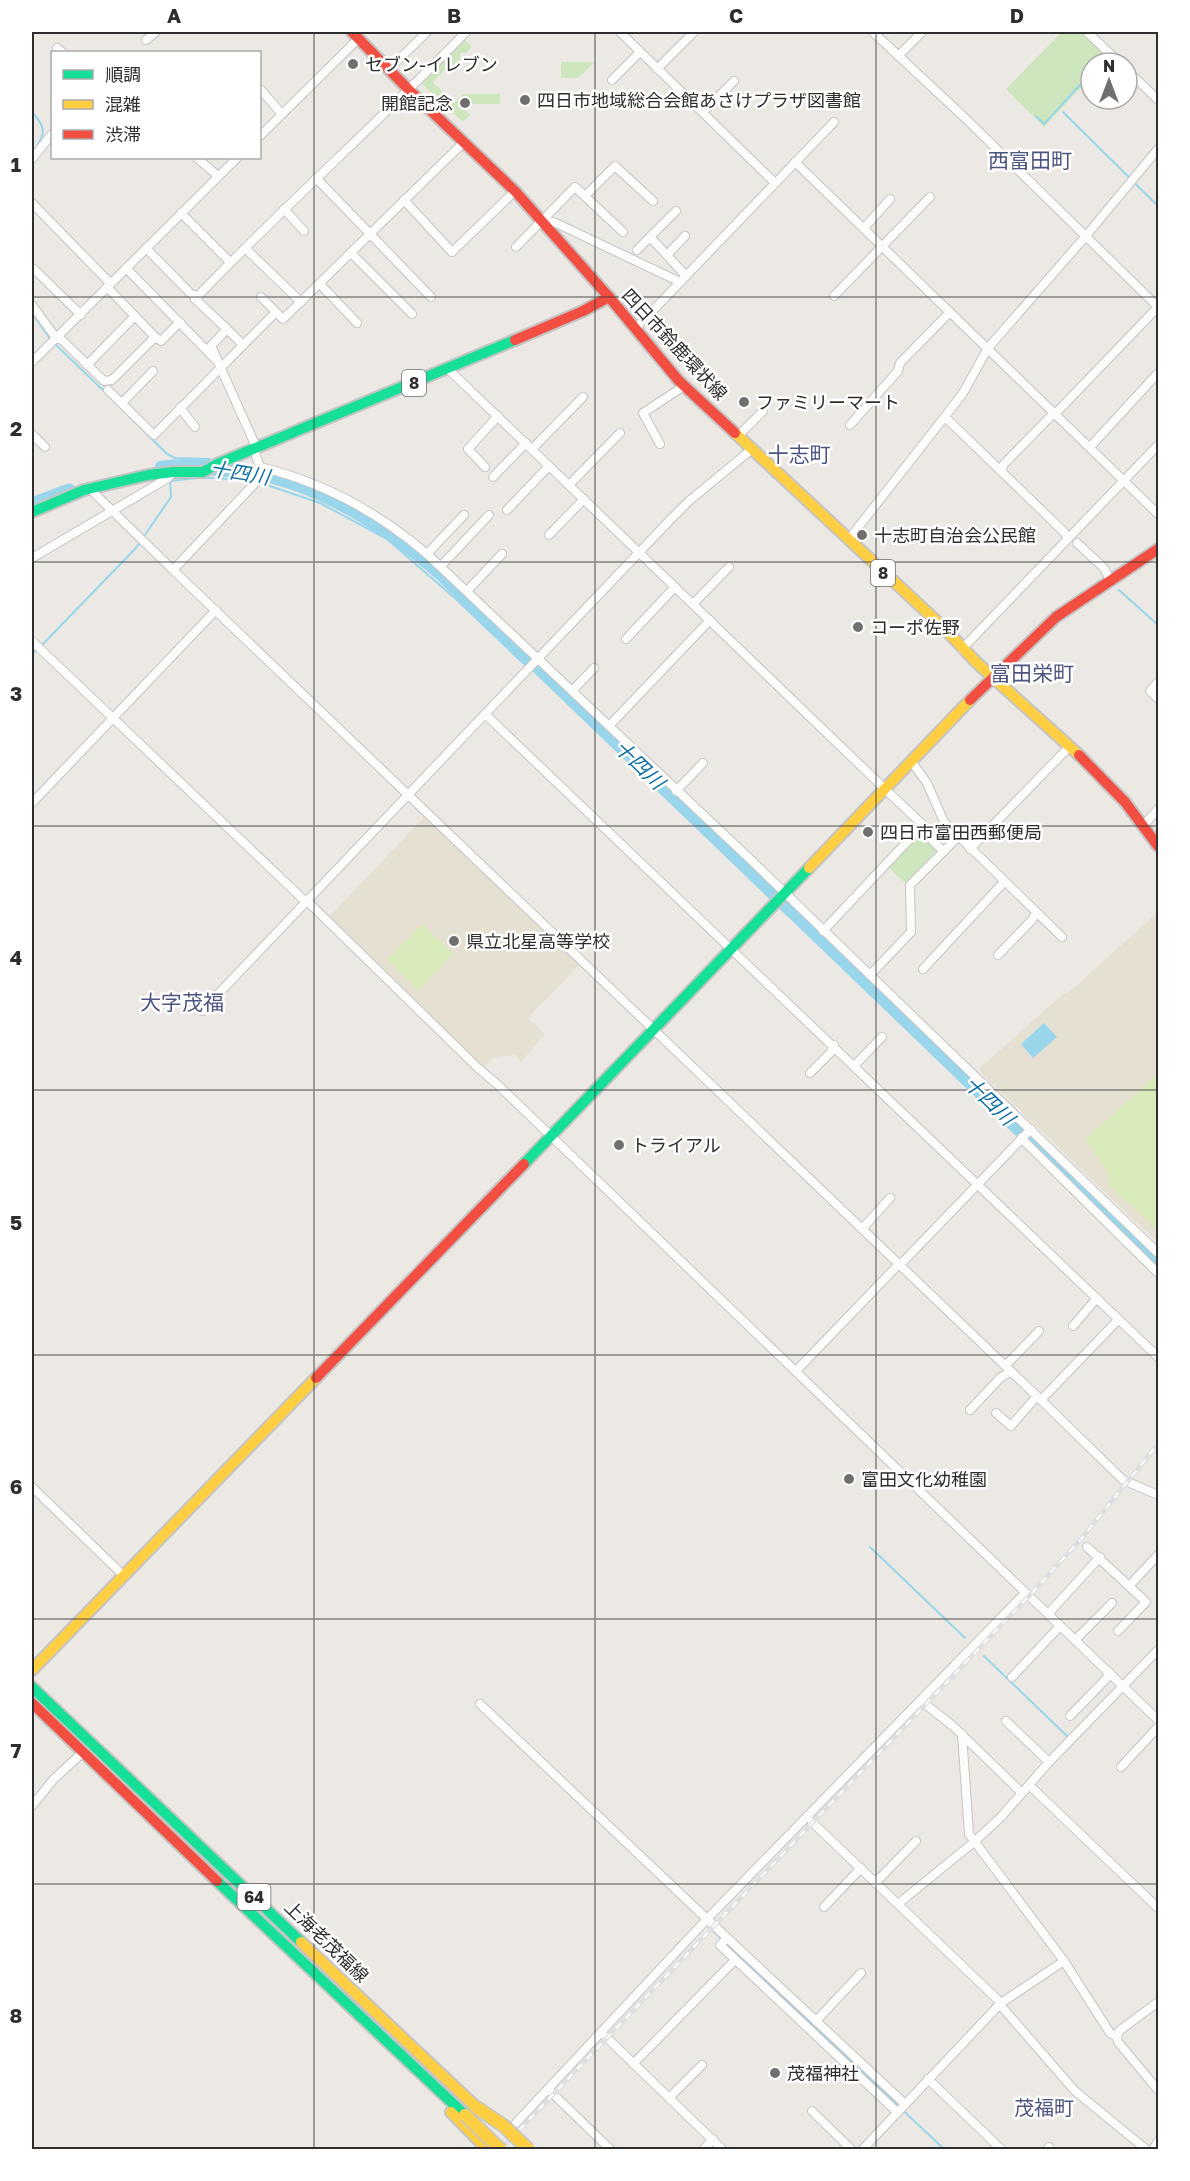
<svg xmlns="http://www.w3.org/2000/svg" width="1190" height="2181" viewBox="0 0 1190 2181" font-family="'Golos Text','Noto Sans JP',sans-serif">
<rect width="100%" height="100%" fill="#ece8e4"/>
<!-- education -->
<g fill="#e6e0d3">
<polygon points="424,817 579,965 528,1018 545,1034 521,1062 515,1055 493,1058 484,1067 328,918"/>
<polygon points="1158,912 1158,1243 981,1073 981,1067 1064,993 1068,993"/>
</g>
<!-- green -->
<g fill="#cee6be">
<polygon points="1062,32 1085,32 1111,56 1104,63 1091,63 1091,77 1044,127 1006,89"/>
<polygon points="464,39 472,47 466,53 460,53 460,64 452,72 447,67 433,82 454,103 463,94 500,94 500,104 471,104 465,110 470,115 463,122 422,84"/>
<polygon points="561,62 595,62 578,78 561,78"/>
<polygon points="919,835 922,836 935,848 935,852 905,883 888,867"/>
</g>
<!-- pitch -->
<g fill="#d9eabb">
<polygon points="422,924 453,954 418,990 387,959"/>
<polygon points="1158,1074 1158,1230 1110,1186 1106,1170 1085,1139"/>
</g>
<!-- water -->
<polygon fill="#99d6ec" points="1044,1023 1057,1037 1033,1058 1021,1044"/>
<g fill="none" stroke-linecap="round" stroke-linejoin="round">
<!-- stream -->
<g stroke="#99d6ec" stroke-width="2">
<polyline points="1101,63 1107,56 1105,54"/>
<path d="M32 112C48 129 45 135 32 154"/>
<polyline points="1063,112 1158,206"/>
<polyline points="1036,116 1044,124 1091,73"/>
<polyline points="32,313 51,340"/>
<polyline points="55,344 107,394"/>
<polyline points="121,408 167,454 175,458 210,459"/>
<polyline points="228,467 237,471"/>
<path d="M202 478C218 477 233 480 249 482"/>
<polyline points="264,484 320,503 387,539 458,601 526,666"/>
<polyline points="1119,590 1158,625"/>
<polyline points="42,645 136,548 171,497 170,481 197,478"/>
<polyline points="32,655 36,650"/>
<polyline points="870,1547 965,1638"/>
<polyline points="984,1656 1068,1737"/>
<polyline points="585,1808 701,1918"/>
<polyline points="708,1926 945,2150"/>
</g>
<!-- river -->
<g stroke="#99d6ec" stroke-width="15">
<path d="M162 468C188 465 205 467 231 470 244 472 259 472 272 476 336 493 393 531 442 574L1158 1262"/>
<polyline points="32,505 69,491"/>
</g>
<defs>
<g id="street">
<polyline points="620,32 775,183"/>
<polyline points="873,32 965,118 1158,307"/>
<polyline points="1087,32 1120,63"/>
<polyline points="146,40 156,32"/>
<polyline points="57,48 62,52"/>
<polyline points="898,56 922,32"/>
<polyline points="389,69 427,32"/>
<polyline points="657,69 694,32"/>
<polyline points="1127,70 1158,100"/>
<polyline points="612,80 640,52"/>
<polyline points="260,89 282,114"/>
<polyline points="703,112 734,81"/>
<polyline points="260,136 359,38"/>
<polyline points="197,158 218,176"/>
<polyline points="32,159 52,134"/>
<polyline points="795,162 1158,514"/>
<polyline points="316,178 431,297"/>
<polyline points="585,196 615,166 653,201"/>
<polyline points="404,200 452,252 515,191"/>
<polyline points="32,203 110,283"/>
<polyline points="284,209 304,231"/>
<polyline points="181,213 230,262"/>
<polyline points="543,220 556,223 680,282"/>
<polyline points="864,228 890,199"/>
<polyline points="650,237 686,276"/>
<polyline points="516,247 575,187 623,232"/>
<polyline points="146,248 191,294 197,296"/>
<polyline points="245,248 301,302"/>
<polyline points="637,250 676,211"/>
<polyline points="351,253 412,314"/>
<polyline points="667,255 685,236"/>
<polyline points="126,268 215,359"/>
<polyline points="34,269 81,315"/>
<polyline points="320,284 357,323"/>
<polyline points="107,287 155,337 161,341 180,322"/>
<polyline points="834,296 930,197"/>
<polyline points="261,297 283,319 464,142"/>
<polyline points="32,305 56,338 62,340 104,381 112,380 155,337"/>
<polyline points="636,328 834,122"/>
<polyline points="227,329 243,345"/>
<polyline points="32,362 237,158"/>
<polyline points="87,365 135,316"/>
<polyline points="447,368 885,789 923,825 920,828"/>
<polyline points="108,390 154,435 275,313"/>
<polyline points="122,403 153,371"/>
<polyline points="180,408 195,427"/>
<polyline points="1055,414 1158,307"/>
<polyline points="945,417 1064,532 1068,538"/>
<polyline points="850,425 898,371 900,363 950,312"/>
<polyline points="32,434 45,447"/>
<polyline points="738,436 763,411"/>
<polyline points="660,444 643,413 684,386"/>
<polyline points="1090,447 1158,373"/>
<path d="M257 449 211 346 227 329 195 299C283 207 378 123 466 32"/>
<polyline points="532,449 583,397"/>
<polyline points="254,450 260,467 259,479 173,570 1041,1400 1123,1480 1158,1495"/>
<path d="M260 467C323 482 379 513 427 554L751 860 1158 1253"/>
<polyline points="485,467 468,449 498,416"/>
<polyline points="1001,471 1004,464 1054,413"/>
<polyline points="493,477 526,443"/>
<polyline points="569,485 620,433"/>
<polyline points="92,488 93,492 173,570"/>
<polyline points="507,510 549,466"/>
<polyline points="549,535 584,499"/>
<polyline points="849,539 950,410 963,393 988,348 1085,237 1158,149"/>
<polyline points="1077,543 1104,568 1110,580"/>
<polyline points="427,554 464,515"/>
<polyline points="32,558 168,478 173,472"/>
<polyline points="441,566 489,515"/>
<polyline points="468,590 502,554"/>
<polyline points="693,604 729,567"/>
<polyline points="626,639 675,587"/>
<polyline points="32,641 306,902"/>
<polyline points="962,649 1158,445"/>
<polyline points="1158,682 1150,691 1158,699"/>
<polyline points="572,691 594,668"/>
<polyline points="485,714 1158,1357"/>
<polyline points="609,726 710,620"/>
<polyline points="911,761 927,783 944,822 1062,937"/>
<polyline points="676,791 703,763"/>
<polyline points="32,803 216,610"/>
<polyline points="1144,825 1158,809"/>
<polyline points="970,849 1069,747"/>
<polyline points="307,901 478,1068 498,1085 1158,1720"/>
<polyline points="823,931 920,828 943,851"/>
<polyline points="998,955 1032,920 1036,913"/>
<polyline points="923,969 1004,882"/>
<polyline points="870,975 911,932 910,885 958,837"/>
<polyline points="202,1011 670,520 689,501 752,449"/>
<polyline points="854,1066 882,1037"/>
<polyline points="810,1073 831,1052 834,1045"/>
<polyline points="1021,1138 1158,1273"/>
<polyline points="862,1229 890,1198"/>
<polyline points="900,1265 1031,1129"/>
<polyline points="1073,1326 1097,1298"/>
<polyline points="1005,1366 1039,1331"/>
<polyline points="796,1371 899,1264"/>
<polyline points="1041,1400 1118,1320"/>
<polyline points="970,1410 1001,1377 1011,1372"/>
<polyline points="996,1413 1011,1426 1037,1396"/>
<polyline points="32,1487 124,1576"/>
<polyline points="1087,1547 1146,1602 1118,1631"/>
<polyline points="1129,1586 1158,1555"/>
<polyline points="1048,1614 1100,1557"/>
<polyline points="1075,1640 1112,1603"/>
<polyline points="1012,1677 1060,1626"/>
<polyline points="480,1704 707,1919 905,2104"/>
<polyline points="925,1704 953,1726 1022,1793"/>
<polyline points="1070,1716 1106,1679 1109,1672"/>
<polyline points="1006,1721 1049,1762"/>
<polyline points="962,1734 969,1834 1064,1961 1110,2033 1117,2037"/>
<polyline points="1121,1767 1158,1727"/>
<polyline points="1029,1785 1158,1908"/>
<polyline points="32,1806 53,1780 82,1753"/>
<polyline points="812,1822 998,2000 1002,2007 1075,2091 1147,2150"/>
<polyline points="875,1881 880,1878 916,1841"/>
<polyline points="898,1904 974,1842 1001,1817 1049,1762 1158,1650"/>
<polyline points="824,1907 861,1868"/>
<polyline points="727,1938 720,1945 897,2112"/>
<polyline points="1158,2002 1119,2031 1117,2037 1118,2042 1158,2090"/>
<polyline points="816,2021 861,1973"/>
<polyline points="606,2037 723,2150"/>
<polyline points="633,2064 735,1960"/>
<polyline points="928,2079 1002,2150"/>
<polyline points="548,2089 611,2150"/>
<polyline points="669,2098 702,2065"/>
<polyline points="812,2111 852,2150"/>
<polyline points="516,2123 707,1919 1025,1593"/>
<polyline points="703,2150 713,2139"/>
<polyline points="862,2150 1001,2003 1064,1961"/>
<polyline points="1047,2150 1049,2147"/>
<polyline points="1153,2150 1158,2141"/>
</g>
<g id="fast">
<polyline points="32,512 84,490 148,475 173,472 203,472 217,464 515,340"/>
<polyline points="524,1164 809,868"/>
<polyline points="32,1687 301,1942"/>
<polyline points="217,1881 465,2115"/>
</g>
<g id="slow">
<polyline points="735,433 946,630 976,662 1079,755"/>
<polyline points="809,868 970,700"/>
<polyline points="32,1670 316,1378"/>
<polyline points="301,1942 476,2107"/>
<polyline points="451,2112 488,2150"/>
</g>
<g id="jam">
<polyline points="352,32 409,90 515,191 609,297"/>
<polyline points="515,340 583,311 609,297 679,381 735,433"/>
<polyline points="970,700 1056,617 1158,549"/>
<polyline points="1079,755 1125,802 1158,846"/>
<polyline points="316,1378 524,1164"/>
<polyline points="32,1703 217,1881"/>
</g>
</defs>
<!-- street casing -->
<use href="#street" stroke="#c5c4c5" stroke-width="10"/>
<!-- fast casing -->
<use href="#fast" stroke="#c5c4c5" stroke-width="14"/>
<!-- slow casing -->
<use href="#slow" stroke="#c5c4c5" stroke-width="14"/>
<!-- jam casing -->
<use href="#jam" stroke="#c5c4c5" stroke-width="14"/>
<!-- street -->
<use href="#street" stroke="#fcfcfb" stroke-width="8"/>
<!-- fast -->
<use href="#fast" stroke="#16e098" stroke-width="10"/>
<!-- slow -->
<use href="#slow" stroke="#ffcf43" stroke-width="10"/>
<!-- jam -->
<use href="#jam" stroke="#f24e42" stroke-width="10"/>
<defs>
<polyline id="rail" points="500,2150 1029,1596 1081,1539 1158,1444"/>
</defs>
<!-- rail casing -->
<use href="#rail" stroke="#dfdfe1" stroke-width="4.5"/>
<!-- rail -->
<use href="#rail" stroke="#fff" stroke-width="2" stroke-dasharray="7" stroke-linecap="butt"/>
<defs>
<g id="slow-bridge">
<polyline points="476,2107 504,2126 529,2150"/>
<polyline points="465,2115 501,2150"/>
</g>
</defs>
<!-- slow-bridge casing -->
<use href="#slow-bridge" stroke="#c6c5c4" stroke-width="15" stroke-linecap="butt"/>
<!-- slow-bridge -->
<use href="#slow-bridge" stroke="#ffcf43" stroke-width="12"/>
</g>
<!-- grid -->
<path fill="none" stroke="#2e2e2e" stroke-width="1.5" stroke-opacity="0.55" d="M314 32V2150M595 32V2150M876 32V2150M32 297H1158M32 562H1158M32 826H1158M32 1090H1158M32 1355H1158M32 1619H1158M32 1884H1158"/>
<!-- markers -->
<g fill="#706f6e" stroke="#fff" stroke-width="2">
<circle cx="353" cy="64" r="6"/>
<circle cx="525" cy="100" r="6"/>
<circle cx="465" cy="103" r="6"/>
<circle cx="744" cy="402" r="6"/>
<circle cx="862" cy="535" r="6"/>
<circle cx="858" cy="627" r="6"/>
<circle cx="868" cy="832" r="6"/>
<circle cx="454" cy="941" r="6"/>
<circle cx="619" cy="1145" r="6"/>
<circle cx="849" cy="1479" r="6"/>
<circle cx="775" cy="2073" r="6"/>
</g>
<g text-anchor="middle" dominant-baseline="central" stroke-width="5" stroke-linejoin="round" paint-order="stroke">
<!-- shield labels -->
<g fill="#fff" stroke="#6d6d6d" stroke-width="1.5">
<rect x="402" y="370" width="24" height="26" rx="4.5"/>
<rect x="871" y="560" width="24" height="26" rx="4.5"/>
<rect x="237.5" y="1884" width="33" height="26" rx="4.5"/>
</g>
<g font-size="16" font-weight="bold" fill="#2e2e2e">
<text x="414" y="383">8</text>
<text x="883" y="573">8</text>
<text x="254" y="1897">64</text>
</g>
<!-- poi labels -->
<g font-size="18" fill="#2e2e2e" stroke="#fff" text-anchor="start">
<text x="365" y="64">セブン-イレブン</text>
<text x="537" y="100">四日市地域総合会館あさけプラザ図書館</text>
<text x="453" y="103" text-anchor="end">開館記念</text>
<text x="756" y="402">ファミリーマート</text>
<text x="874" y="535">十志町自治会公民館</text>
<text x="870" y="627">コーポ佐野</text>
<text x="880" y="832">四日市富田西郵便局</text>
<text x="466" y="941">県立北星高等学校</text>
<text x="631" y="1145">トライアル</text>
<text x="861" y="1479">富田文化幼稚園</text>
<text x="787" y="2073">茂福神社</text>
</g>
<!-- street labels -->
<g font-size="18" fill="#2e2e2e" stroke="#fff">
<text transform="translate(675 344) rotate(47)">四日市鈴鹿環状線</text>
<text transform="translate(327 1941) rotate(44)">上海老茂福線</text>
</g>
<!-- water labels -->
<g font-size="20" font-style="italic" fill="#0d6fa3" stroke="#fff">
<text transform="translate(240 472) rotate(9)">十四川</text>
<text transform="translate(640 764) rotate(44)">十四川</text>
<text transform="translate(990 1100) rotate(44)">十四川</text>
</g>
<!-- neighbourhood labels -->
<g font-size="20" fill="#4d5680" stroke="#fff">
<text x="1044" y="2107">茂福町</text>
</g>
<!-- quarter labels -->
<g font-size="21" fill="#4d5680" stroke="#fff">
<text x="1030" y="160">西富田町</text>
<text x="799" y="454">十志町</text>
<text x="1032" y="673">富田栄町</text>
<text x="182" y="1002">大字茂福</text>
</g>
</g>
<!-- border -->
<rect width="1190" height="2181" fill="none" stroke="#ffffff" stroke-width="66"/>
<!-- legend -->
<rect x="51" y="51" width="210" height="108" fill="#ffffff" stroke="#ababab" stroke-width="1.5"/>
<rect x="63" y="70" width="30" height="9" fill="#16e098" stroke="#ababab" stroke-width="1.5"/>
<text x="105" y="81" font-size="18" fill="#2e2e2e">順調</text>
<rect x="63" y="100" width="30" height="9" fill="#ffcf43" stroke="#ababab" stroke-width="1.5"/>
<text x="105" y="111" font-size="18" fill="#2e2e2e">混雑</text>
<rect x="63" y="130" width="30" height="9" fill="#f24e42" stroke="#ababab" stroke-width="1.5"/>
<text x="105" y="141" font-size="18" fill="#2e2e2e">渋滞</text>
<!-- north arrow -->
<g transform="translate(1109 81)"><circle r="28" fill="#ffffff" stroke="#ababab" stroke-width="1.5"/>
<path d="M0-4.5L10 22L0 15L-10 22Z" fill="#706f6e"/>
<text y="-9" font-size="16" font-weight="bold" text-anchor="middle" fill="#2e2e2e">N</text>
</g>
<rect x="33" y="33" width="1124" height="2115" fill="none" stroke="#2e2e2e" stroke-width="2"/>
<g font-size="20" text-anchor="middle" font-weight="bold" fill="#2e2e2e">
<text x="174" y="23">A</text>
<text x="454" y="23">B</text>
<text x="736" y="23">C</text>
<text x="1017" y="23">D</text>
<text x="16" y="172">1</text>
<text x="16" y="436">2</text>
<text x="16" y="701">3</text>
<text x="16" y="965">4</text>
<text x="16" y="1230">5</text>
<text x="16" y="1494">6</text>
<text x="16" y="1758">7</text>
<text x="16" y="2023">8</text>
</g>
</svg>
